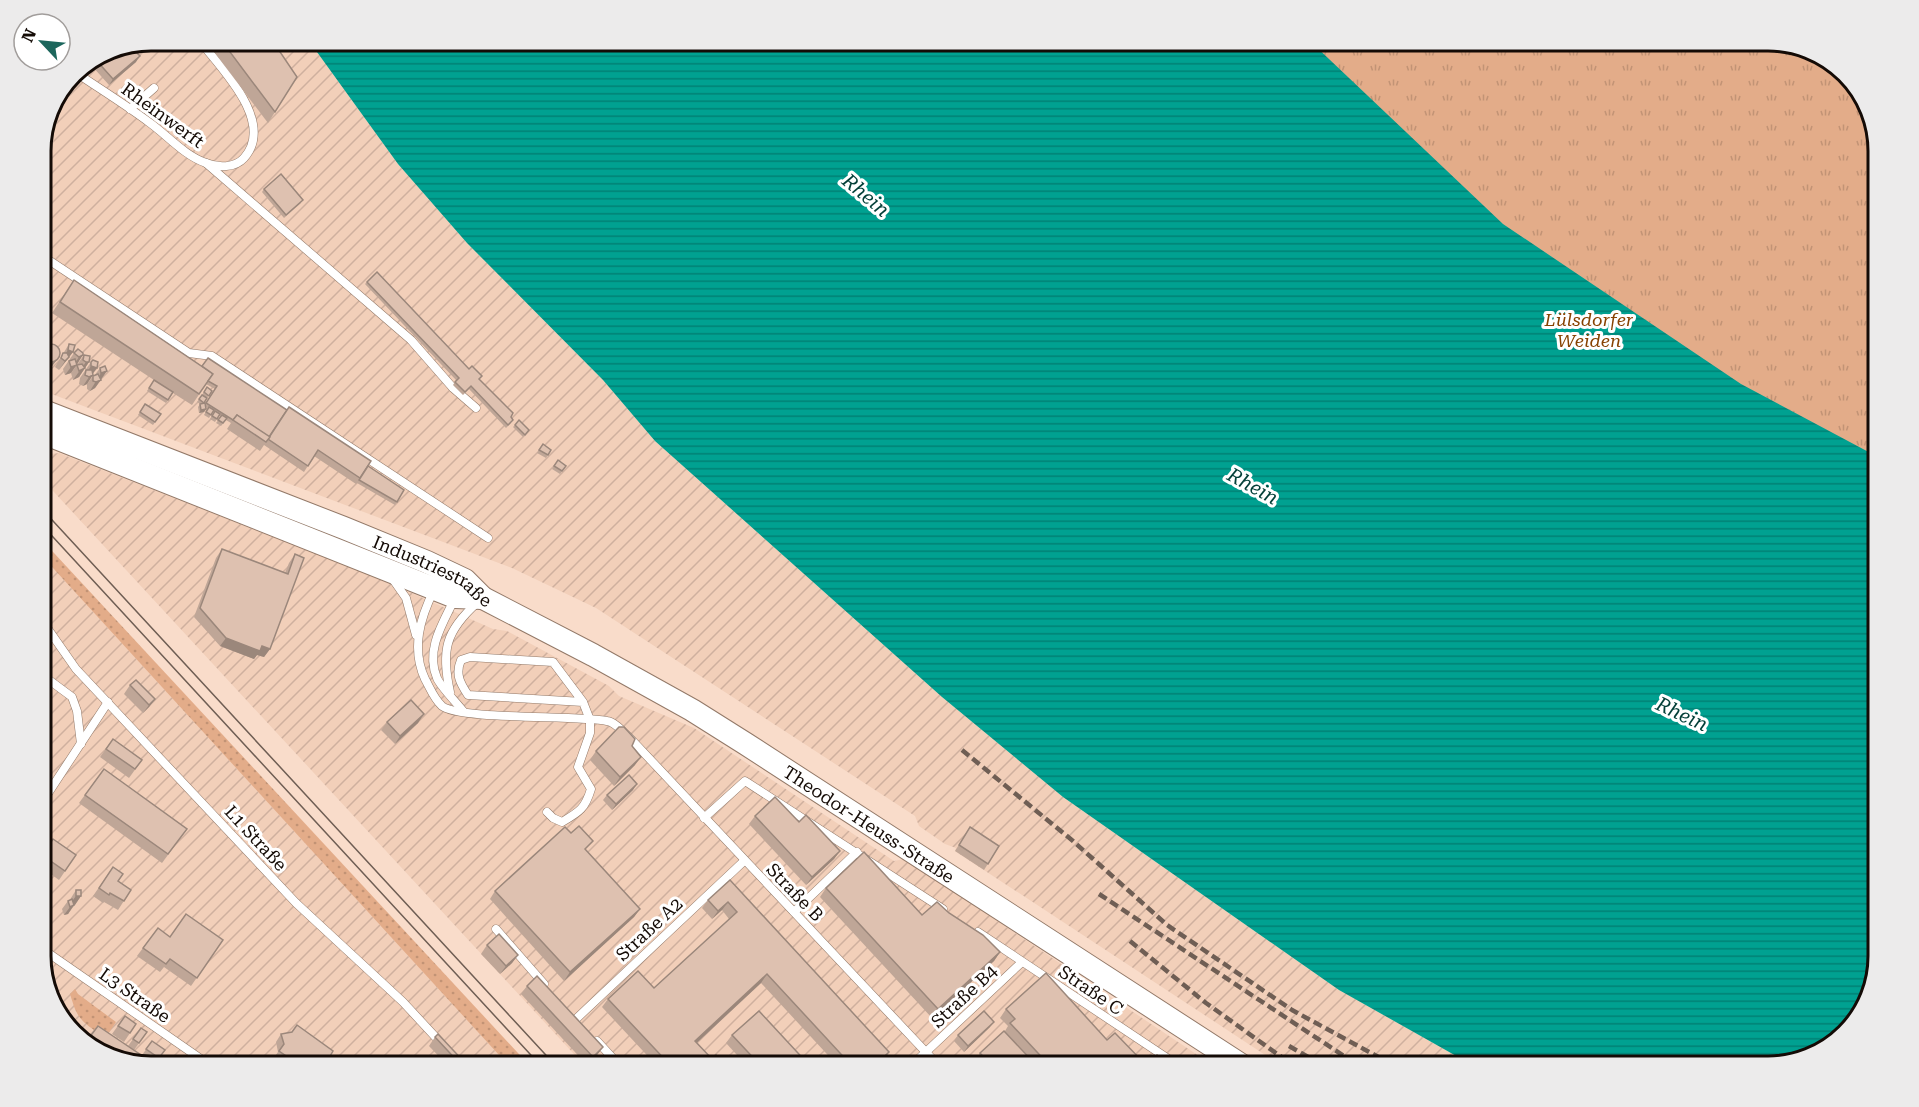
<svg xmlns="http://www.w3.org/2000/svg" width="1919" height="1107" viewBox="0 0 1919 1107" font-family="'Roboto Serif',serif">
<defs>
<pattern id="industrial-furrows" width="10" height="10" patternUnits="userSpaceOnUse" patternTransform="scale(1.5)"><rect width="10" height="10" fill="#f2cfb9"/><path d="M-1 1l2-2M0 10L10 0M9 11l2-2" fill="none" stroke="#cfb09e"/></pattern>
<pattern id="grass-dots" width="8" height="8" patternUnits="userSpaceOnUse" patternTransform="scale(1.5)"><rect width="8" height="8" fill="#e3ac89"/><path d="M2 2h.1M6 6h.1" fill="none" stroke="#c29375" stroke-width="1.8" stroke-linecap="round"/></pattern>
<pattern id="park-tufts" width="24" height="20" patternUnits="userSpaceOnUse" patternTransform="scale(1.5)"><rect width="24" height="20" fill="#e3ac89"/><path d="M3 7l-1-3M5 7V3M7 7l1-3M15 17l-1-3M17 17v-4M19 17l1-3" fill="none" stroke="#c29375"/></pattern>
<pattern id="water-rules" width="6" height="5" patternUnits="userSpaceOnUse" patternTransform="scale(1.5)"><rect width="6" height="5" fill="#00a191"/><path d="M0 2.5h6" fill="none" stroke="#018174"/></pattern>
</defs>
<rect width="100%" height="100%" fill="#f9dcca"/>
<!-- industrial -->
<g fill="url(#industrial-furrows)">
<polygon points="152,41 309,41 398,164 467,243 603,380 655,441 942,697 1063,797 1339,990 1474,1066 1282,1066 955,851 956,848 945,844 919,826 915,816 596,608 512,568 41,390 41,145 73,73 109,49"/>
<polygon points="59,453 373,576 493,629 507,631 609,686 619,696 694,728 894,861 904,859 1214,1066 585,1066 41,478 41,455"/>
<polygon points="41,555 509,1066 152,1066 96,1052 59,1017 41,962"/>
</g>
<!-- grass -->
<g fill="url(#grass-dots)">
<polygon points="41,539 530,1066 509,1066 41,555"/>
<path d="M75 989 78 994 116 1022 108 1034 97 1027 94 1030C77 1018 76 1013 70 994Z"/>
</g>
<!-- park -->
<polygon fill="url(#park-tufts)" points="1767,40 1823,55 1860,90 1878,145 1878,845 897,41"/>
<!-- water -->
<polygon fill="url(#water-rules)" points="309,41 1310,41 1503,224 1741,384 1878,457 1878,956 1864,1011 1823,1051 1768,1066 1474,1066 1339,990 1063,797 942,697 655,441 603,380 467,243 398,164"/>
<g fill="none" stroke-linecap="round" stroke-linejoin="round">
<defs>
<g id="lane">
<path d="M75 72C100 89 126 105 150 123 168 136 185 156 206 163 218 168 235 168 244 158 276 122 221 68 199 40"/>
<polyline points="130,109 154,88"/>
<polyline points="206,163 411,340 453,388 476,408"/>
<polyline points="41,255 189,353 212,356 488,538"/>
<polyline points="392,578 406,598 416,635"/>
<path d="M434 590C420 618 411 649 425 679 430 688 434 699 442 706 459 720 578 715 607 721 615 722 623 732 629 737L939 1066"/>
<path d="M455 598C443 623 425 650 437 678 440 686 457 703 463 711"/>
<polyline points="41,619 76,669 296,903 403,1002 441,1043"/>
<polyline points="41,674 72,697 77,711 81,744"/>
<path d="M450 692C441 651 445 631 478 602"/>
<polyline points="41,804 108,702"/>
<path d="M547 812 553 818 562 822C579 812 585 809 591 789L578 767 590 733V720L583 702 468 695C460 683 455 674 461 660L470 657 553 662 583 702"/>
<polyline points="704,818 745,781 943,909"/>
<polyline points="794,912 857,852"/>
<polyline points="496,929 544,984"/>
<polyline points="978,932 1179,1066"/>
<polyline points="41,948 211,1066"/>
<polyline points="576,1019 744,861"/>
<polyline points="597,1041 620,1066"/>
<polyline points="911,1066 1022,962"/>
</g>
<g id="secondary">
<path id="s1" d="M41 410 344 528 427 562 465 580 483 598 593 655 692 710 746 744 1243 1066"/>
<polyline points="41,432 455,597 483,598"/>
</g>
</defs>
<!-- lane casing -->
<use href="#lane" stroke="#937968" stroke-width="9"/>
<!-- secondary casing -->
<use href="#secondary" stroke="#937968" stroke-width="24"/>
<!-- lane -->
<use href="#lane" stroke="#fff" stroke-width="8"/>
<!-- secondary -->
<use href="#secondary" stroke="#fff" stroke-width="22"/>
<!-- tram -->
<g stroke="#6f5e54" stroke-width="1.5">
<polyline points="41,508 556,1066"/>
<polyline points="41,524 541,1066"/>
</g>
<!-- rail -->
<g stroke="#6f5e54" stroke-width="4.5" stroke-dasharray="9 4.5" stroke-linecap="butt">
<polyline points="962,750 1073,841 1167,925 1292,1010 1395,1066"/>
<polyline points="1099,894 1359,1066"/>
<polyline points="1130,941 1206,1003 1294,1066"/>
<polyline points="1289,1046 1324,1066"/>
</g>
</g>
<!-- wall -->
<g fill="#bfa697">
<polygon points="205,40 272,40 275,112 268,123"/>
<polygon points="109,49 136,62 109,85 92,66 96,60 103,54 102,53"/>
<polygon points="264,189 301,203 284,218 262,192"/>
<polygon points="74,280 202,366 368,466 404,490 395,505 357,483 356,484 314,456 304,472 264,445 260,451 227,429 231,423 226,420 221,426 216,423 221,417 219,415 215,422 210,419 214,412 213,411 209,418 204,415 208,408 206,407 204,412 199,413 198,407 200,404 197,402 200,398 207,387 212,391 203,403 205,404 215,389 206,384 192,405 173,393 166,403 147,391 154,380 52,313"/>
<polygon points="367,282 479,379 511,417 511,423 506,428 469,389 463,395 453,385 456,380 365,284"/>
<polygon points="69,344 73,352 59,370 55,367"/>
<polygon points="42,351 53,365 48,370 41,370 41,352"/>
<polygon points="74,353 83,353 77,365 71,373 65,375 63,369"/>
<polygon points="84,355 89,362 79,377 73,380 71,373"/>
<polygon points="91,362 93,374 87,384 83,386 79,384 80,378"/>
<polygon points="105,366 101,380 95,388 90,391 87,389 87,384 93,376 94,376 100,368"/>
<polygon points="145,404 161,414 153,425 138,415"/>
<polygon points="515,425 527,433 523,437 513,427"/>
<polygon points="543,444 551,450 546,458 537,453"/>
<polygon points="558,460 566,466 560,474 552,469"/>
<polygon points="222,549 285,573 289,563 295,554 270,649 264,657 257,655 254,659 220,646 194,617 216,558"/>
<polygon points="130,685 155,699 149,707 143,713 124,694"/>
<polygon points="387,722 418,723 395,744 381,730"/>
<polygon points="113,739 142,760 129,778 100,757"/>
<polygon points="632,746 635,765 614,786 590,760 596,751"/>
<polygon points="104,769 187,829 162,863 79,803"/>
<polygon points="633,790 612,810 603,800 607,795"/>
<polygon points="755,816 840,851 834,859 806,885 749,824"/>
<polygon points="970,827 999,846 984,870 955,851"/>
<polygon points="53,839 76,855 59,880 41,867 41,857"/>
<polygon points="586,850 640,909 634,917 564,981 490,899 495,891"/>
<polygon points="113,867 118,881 131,890 118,910 104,902 103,903 93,896"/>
<polygon points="730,880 889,1052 883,1061 877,1066 838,1066 761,983 697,1043 712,1059 727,1066 657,1066 602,1007 608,999 654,988 729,919 722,910 712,919 702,908 708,900"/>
<polygon points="826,888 922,915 949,913 1000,952 994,961 932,1018 820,897"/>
<polygon points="76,890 81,896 68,914 64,915 62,909 68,901 70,900 71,898"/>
<polygon points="158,928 170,937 223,940 191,986 164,967 160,972 137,956"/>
<polygon points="487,945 518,955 512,963 500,974 481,954"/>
<polygon points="527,986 603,1047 597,1055 587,1065 521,994"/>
<polygon points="1006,1009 1107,1040 1146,1065 1168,1066 978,1066 974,1062 980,1053 1005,1031 1008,1026 1000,1018"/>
<polygon points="125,1016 136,1024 124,1042 112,1034"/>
<polygon points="990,1027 964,1052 954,1041 958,1035"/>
<polygon points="141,1028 147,1032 134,1050 128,1046"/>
<polygon points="281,1034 329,1058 330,1066 283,1066 273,1059 278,1052 276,1042"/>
<polygon points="732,1035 810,1066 747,1066 726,1043"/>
<polygon points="435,1037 468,1066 448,1066 429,1046"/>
<polygon points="152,1041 165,1050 154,1066 140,1058"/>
</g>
<!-- shaded-wall -->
<g fill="#9b877b">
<polygon points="140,56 136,62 109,85 113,79"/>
<polygon points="68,350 73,352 59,370 65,361 62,359"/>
<polygon points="83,355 71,373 65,375 71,367 73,366 79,357"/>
<polygon points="59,357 53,365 48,370 41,370 47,361"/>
<polygon points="86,362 89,362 79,377 73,380"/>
<polygon points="91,366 97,368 91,376 85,375"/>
<polygon points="107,371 95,388 90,391 101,373"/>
<polygon points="93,375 87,384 83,386 89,377"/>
<polygon points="206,409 204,412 199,413 201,410"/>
<polygon points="226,638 262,646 270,649 264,657 257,655 254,659 220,646"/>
<polygon points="155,699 149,707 143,713 149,705"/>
<polygon points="424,714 418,723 395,744 400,736"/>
<polygon points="641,757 635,765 614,786 620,777"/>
<polygon points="637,784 633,790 612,810 616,804"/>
<polygon points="840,851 834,859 806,885 812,877"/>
<polygon points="76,896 81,896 75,905 70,904"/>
<polygon points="728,902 722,910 712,919 718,911"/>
<polygon points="74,905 68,914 64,915 70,907"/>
<polygon points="640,909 634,917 564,981 570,972"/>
<polygon points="1000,952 994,961 932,1018 938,1009"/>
<polygon points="518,955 512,963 500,974 506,966"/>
<polygon points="767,974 761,983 689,1050 695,1041"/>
<polygon points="994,1022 990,1027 964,1052 968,1046"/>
<polygon points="603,1047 597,1055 587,1065 593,1057"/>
<polygon points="889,1052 883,1061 877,1066 874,1066"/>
</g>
<!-- building -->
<g fill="#dec1b0" stroke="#9b877b" stroke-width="1.5">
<polygon points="221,40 272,40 297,77 275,112"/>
<polygon points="129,45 140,56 113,79 96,60 109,49"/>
<polygon points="281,174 303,200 286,215 264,189"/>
<polygon points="377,272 469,369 472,366 482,376 479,379 513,413 511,417 513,420 508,425 471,386 465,392 455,382 459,378 367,282"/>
<polygon points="74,280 213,374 199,394 60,302"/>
<polygon points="69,344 75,345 73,352 68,350"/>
<circle cx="51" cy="353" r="9"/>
<polygon points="78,349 83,353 83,355 79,357 74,353"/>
<polygon points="63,353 67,353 69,357 65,361 61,358"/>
<polygon points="84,355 90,356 89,362 86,362 83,360"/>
<polygon points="208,358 287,410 269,437 237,415 233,420 206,403 217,386 208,381 213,374 202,366"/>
<polygon points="75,359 77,365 71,367 69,361"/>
<polygon points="93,360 98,362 97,368 91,366 91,362"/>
<polygon points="82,364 85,368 79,371 77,365"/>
<polygon points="105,366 107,371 101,373 100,368"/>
<polygon points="86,370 92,370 93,375 89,377 85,375"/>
<polygon points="98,374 101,380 96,382 93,381 93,376"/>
<polygon points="154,380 173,392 168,400 149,388"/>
<polygon points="207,387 212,391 209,396 204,392"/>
<polygon points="202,395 207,398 204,403 199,399"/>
<polygon points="205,403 206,409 201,410 200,404"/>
<polygon points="145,404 161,414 155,422 140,412"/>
<polygon points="209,407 214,410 211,415 206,412"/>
<polygon points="289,407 371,461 360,478 318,450 308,466 268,439"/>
<polygon points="215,411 220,414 217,419 212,416"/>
<polygon points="222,415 227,418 223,423 218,420"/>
<polygon points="237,415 270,437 266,442 233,420"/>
<polygon points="519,420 529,430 525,435 515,425"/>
<polygon points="543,444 551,450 548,455 539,450"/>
<polygon points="558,460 566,466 562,471 554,466"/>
<polygon points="368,466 404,490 397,502 359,480"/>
<polygon points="222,549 288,574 295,554 304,558 270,649 262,646 260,651 226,638 200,608"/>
<polygon points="136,680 155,699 149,705 130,685"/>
<polygon points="411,700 424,714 400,736 387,722"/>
<polygon points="619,727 624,727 635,739 632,746 641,757 620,777 596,751"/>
<polygon points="113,739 142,760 135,769 106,749"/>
<polygon points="104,769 187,829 168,854 85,795"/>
<polygon points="629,775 637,784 616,804 607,795"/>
<polygon points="775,797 799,822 806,815 840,851 812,877 755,816"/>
<polygon points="579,826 593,841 585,849 640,909 570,972 495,891 565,827 571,833"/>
<polygon points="970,827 999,846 988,864 959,845"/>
<polygon points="53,839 76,855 65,871 42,855"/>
<polygon points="864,852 922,915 937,902 949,913 983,935 1000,952 938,1009 826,888"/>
<polygon points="113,867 123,874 118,881 131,890 124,901 110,893 109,895 99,888"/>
<polygon points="730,880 889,1052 874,1066 852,1066 767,974 695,1041 712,1059 716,1055 727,1066 671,1066 608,999 638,971 654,988 737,912 728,902 718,911 708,900"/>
<rect x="76" y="890" width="5" height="6"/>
<polygon points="72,899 74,905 70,907 68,901"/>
<polygon points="186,914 223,940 197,978 170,959 166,964 143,948 158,928 170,937"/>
<polygon points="499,934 518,955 506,966 487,945"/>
<polygon points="1046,973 1107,1040 1115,1033 1146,1065 1157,1055 1168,1066 1050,1066 1010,1023 1015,1019 1006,1009"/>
<polygon points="537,976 603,1047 593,1057 527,986"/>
<polygon points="759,1011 810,1066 761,1066 732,1035"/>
<polygon points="984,1011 994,1022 968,1046 958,1035"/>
<polygon points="125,1016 136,1024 130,1033 118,1026"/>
<polygon points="297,1025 333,1051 329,1058 330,1066 301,1066 279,1051 284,1044 281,1034 292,1032"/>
<polygon points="98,1026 141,1055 136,1062 96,1052 86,1042"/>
<polygon points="141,1028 147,1032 139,1043 133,1039"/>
<polygon points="1004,1031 1037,1066 992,1066 980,1053"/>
<polygon points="438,1034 468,1066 462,1066 435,1037"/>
<polygon points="152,1041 165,1050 159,1058 146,1049"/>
</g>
<g text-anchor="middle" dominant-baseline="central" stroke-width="6" stroke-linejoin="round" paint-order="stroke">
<!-- street labels -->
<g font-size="18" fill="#140b06" stroke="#fff">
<text transform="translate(163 115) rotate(36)">Rheinwerft</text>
<text stroke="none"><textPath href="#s1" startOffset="424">Industriestraße</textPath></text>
<text stroke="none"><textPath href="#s1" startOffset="930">Theodor-Heuss-Straße</textPath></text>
<text transform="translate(256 838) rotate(47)">L1 Straße</text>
<text transform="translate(795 892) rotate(46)">Straße B</text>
<text transform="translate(649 929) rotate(-43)">Straße A2</text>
<text transform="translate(1091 990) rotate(34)">Straße C</text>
<text transform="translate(135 995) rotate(35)">L3 Straße</text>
<text transform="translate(964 996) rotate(-43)">Straße B4</text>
</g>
<!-- park labels -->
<g font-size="18" font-style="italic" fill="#874201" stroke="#fff">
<text x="1589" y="319">Lülsdorfer<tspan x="1589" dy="21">Weiden</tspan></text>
</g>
<!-- water labels -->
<g font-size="20" font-style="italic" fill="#033f38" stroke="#fff">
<text transform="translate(866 195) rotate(40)">Rhein</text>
<text transform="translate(1253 486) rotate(29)">Rhein</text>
<text transform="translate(1682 714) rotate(25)">Rhein</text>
</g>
</g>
<!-- crop -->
<path d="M0 0H1919V1107H0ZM151 51H1768A100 100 0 0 1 1868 151V956A100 100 0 0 1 1768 1056H151A100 100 0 0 1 51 956V151A100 100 0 0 1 151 51Z" fill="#ecebeb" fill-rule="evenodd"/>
<path fill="none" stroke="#140b06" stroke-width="3" d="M151 51H1768A100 100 0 0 1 1868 151V956A100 100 0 0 1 1768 1056H151A100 100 0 0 1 51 956V151A100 100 0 0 1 151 51Z"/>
<!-- north arrow -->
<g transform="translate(42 42) rotate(296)"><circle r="28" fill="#ffffff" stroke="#a19d9b" stroke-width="1.5"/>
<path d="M0-4.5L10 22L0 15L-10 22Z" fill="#1c665c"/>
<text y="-9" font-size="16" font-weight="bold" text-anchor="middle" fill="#140b06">N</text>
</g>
</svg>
